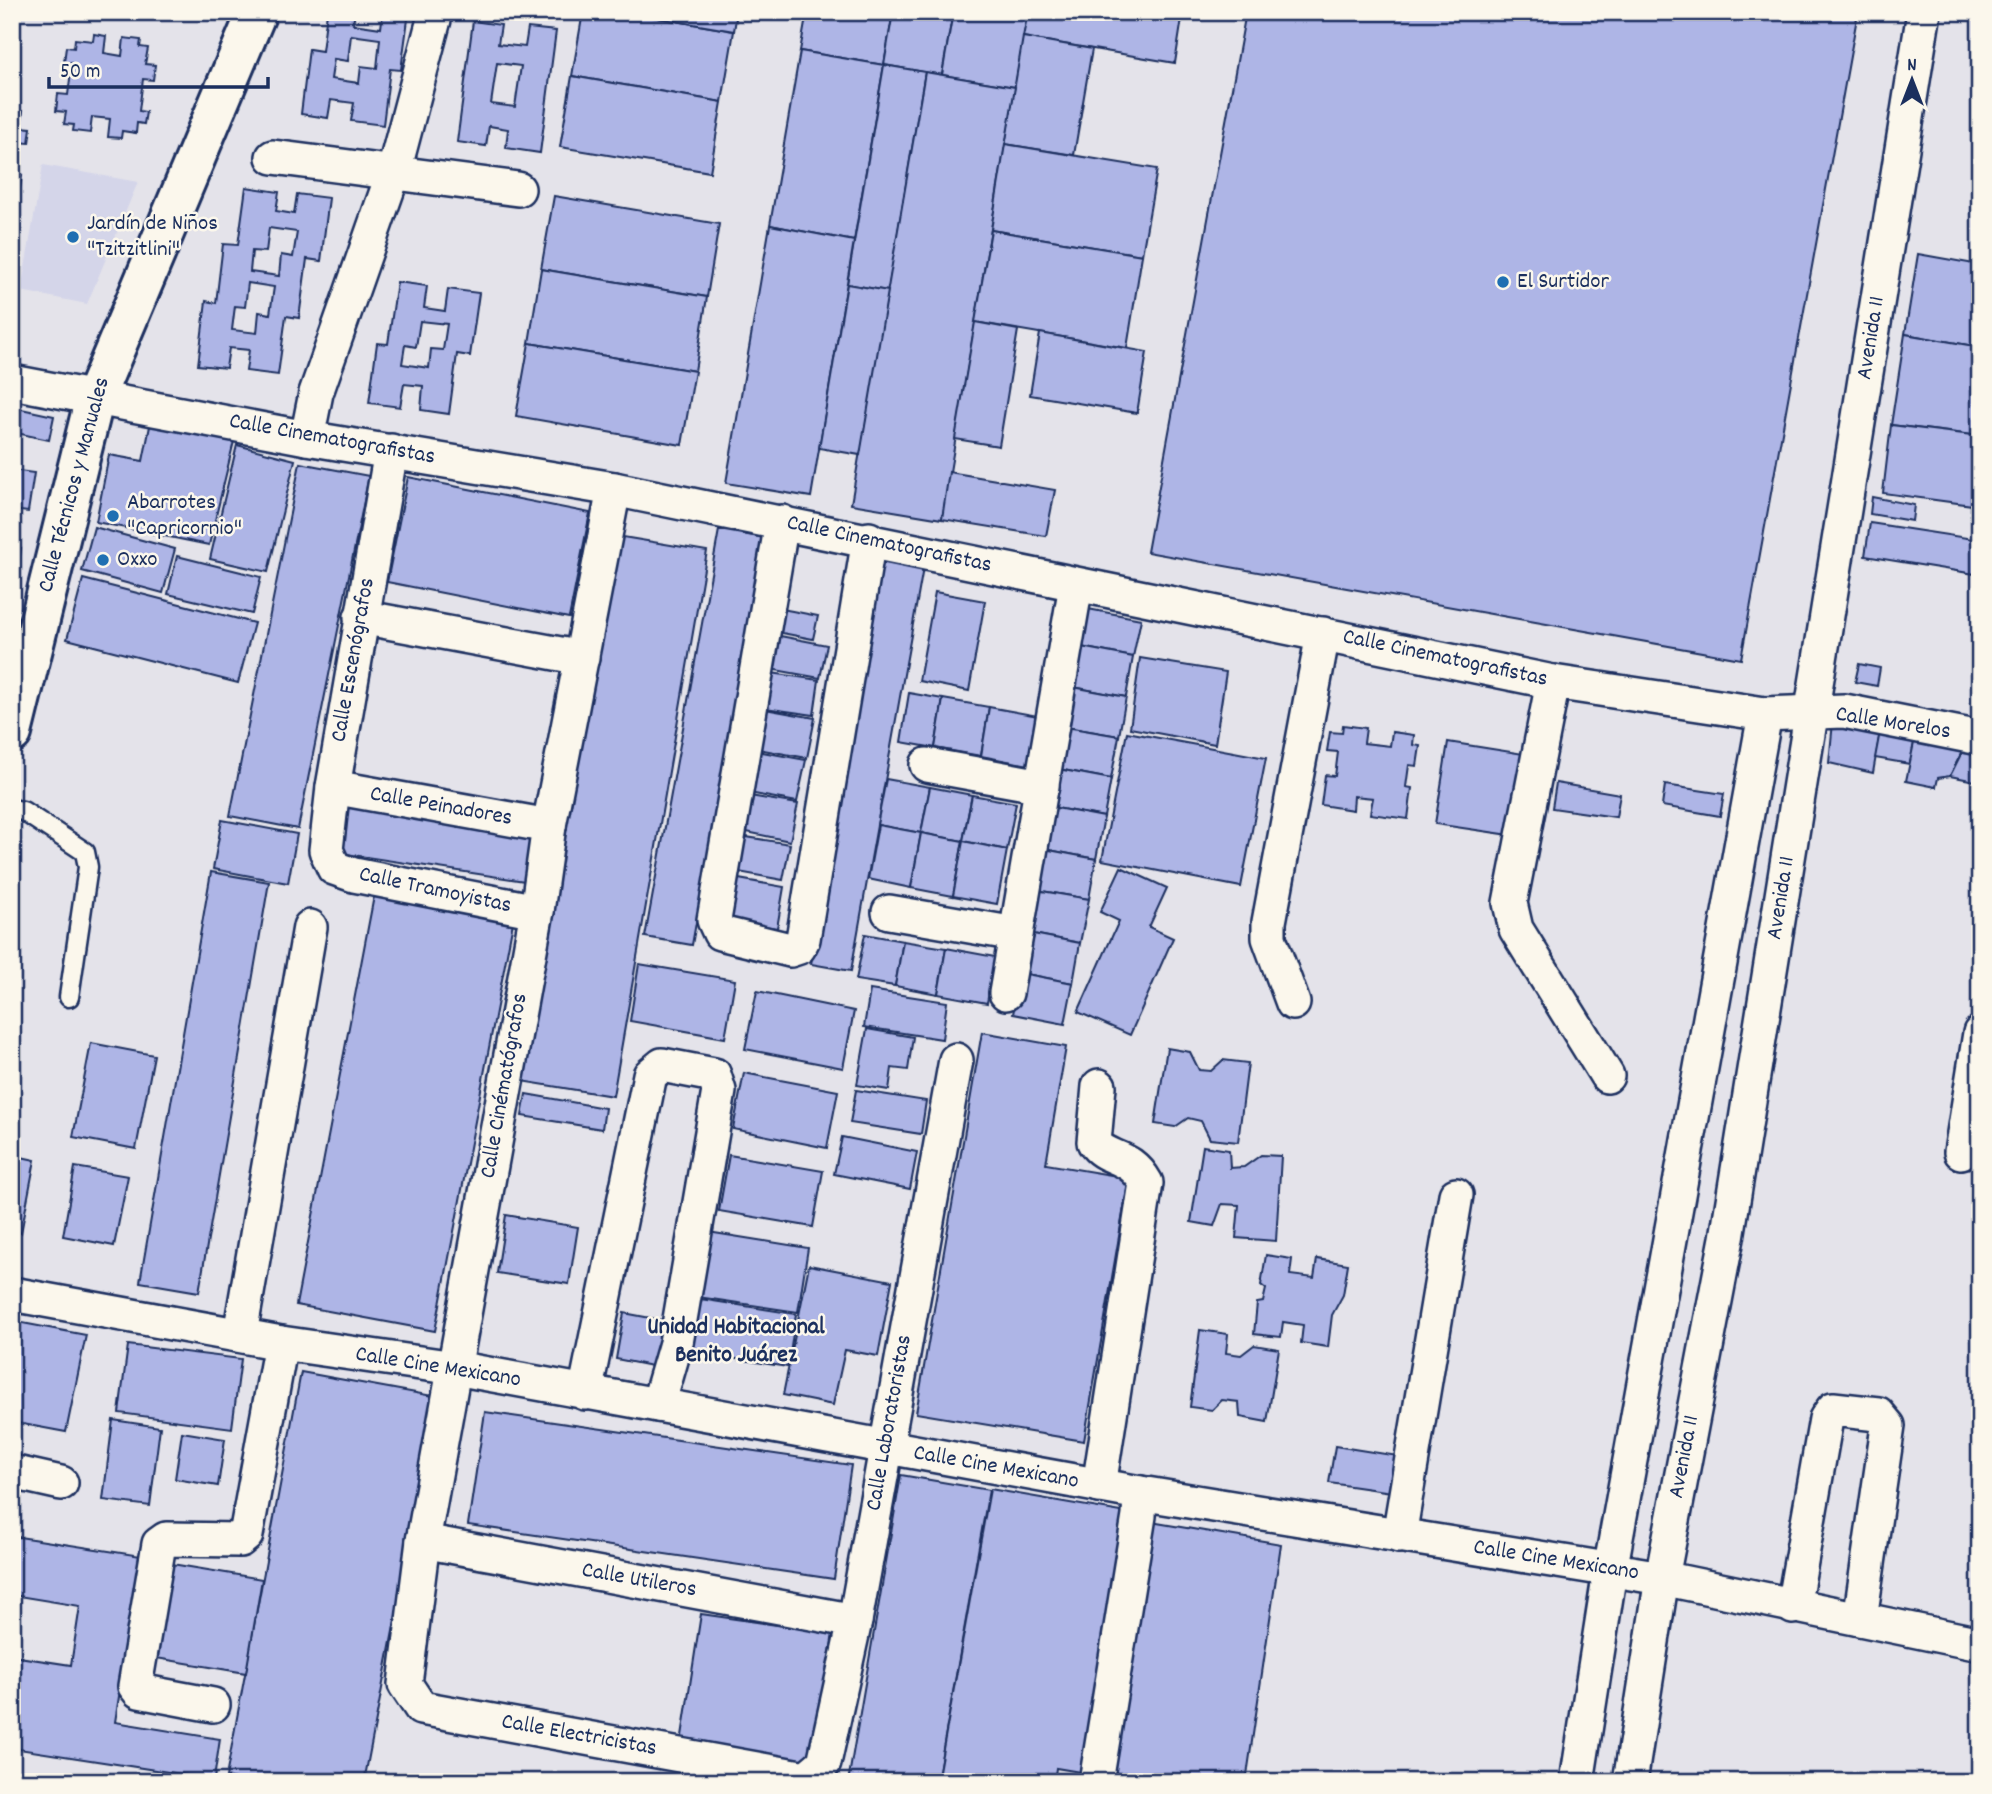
<svg xmlns="http://www.w3.org/2000/svg" width="1992" height="1794" viewBox="0 0 1992 1794" font-family="Dekko,sans-serif">
<rect width="100%" height="100%" fill="#e4e3ea"/>
<filter id="ink" filterUnits="userSpaceOnUse"><feTurbulence type="fractalNoise" baseFrequency=".0143" numOctaves="2"/><feDisplacementMap in="SourceGraphic" scale="14" xChannelSelector="R" yChannelSelector="G"/><feConvolveMatrix kernelMatrix="1 2 1 2 8 2 1 2 1" color-interpolation-filters="sRGB"/></filter>
<g filter="url(#ink)">
<!-- built -->
<polygon fill="#d4d5e9" points="43,165 138,182 87,304 21,291"/>
<!-- building -->
<g fill="#aeb5e6" stroke="#1b2f5e" stroke-width="2" fill-rule="evenodd">
<path d="M327 12H355L353 24 381 28 383 12H409L401 70 390 69 383 125 351 121 354 103 331 100 328 118 301 114 309 49 322 51ZM351 35 380 39 377 68 361 66 359 83 331 79 334 59 348 61Z"/>
<polygon points="583,12 623,12 734,31 722,102 572,76"/>
<polygon points="623,12 737,12 734,31"/>
<polygon points="807,12 893,12 884,65 800,51"/>
<polygon points="893,12 953,12 942,75 884,65"/>
<polygon points="953,12 1028,12 1015,87 942,75"/>
<polygon points="1028,12 1183,12 1175,63 1023,37"/>
<polygon points="1246,12 1858,12 1741,659 1147,552"/>
<path d="M473 21 501 25 498 44 525 47 528 28 556 31 540 153 506 148 508 129 489 126 486 146 457 142ZM497 63 521 66 515 107 491 104Z"/>
<polygon points="94,34 106,36 104,53 122,56 124,38 141,40 140,47 148,48 145,64 155,65 153,80 143,79 139,111 146,112 144,124 137,123 136,133 122,131 121,138 108,137 110,119 92,117 90,133 73,131 74,125 64,124 66,112 56,111 58,94 68,95 72,63 64,62 66,47 74,48 75,39 93,41"/>
<polygon points="1023,37 1092,49 1074,155 1005,144"/>
<polygon points="800,51 884,65 854,241 770,225"/>
<polygon points="884,65 925,72 888,291 847,284"/>
<polygon points="925,72 1015,87 942,519 851,504"/>
<polygon points="572,76 722,102 710,172 560,147"/>
<polygon points="12,103 16,103 15,110 23,111 21,127 31,128 29,143 19,142 15,174 22,175 20,187 13,186 12,194"/>
<polygon points="1005,144 1157,169 1142,255 991,230"/>
<path d="M246 187 279 192 276 211 294 214 297 194 329 198 321 261 307 259 299 318 286 316 278 375 246 371 249 350 229 348 226 368 198 365 206 301 216 303 223 244 238 245ZM269 228 297 232 293 257 281 255 279 276 250 272 252 251 266 252ZM248 283 274 287 270 314 259 312 257 333 232 330 235 306 245 307Z"/>
<polygon points="554,196 719,224 707,297 541,269"/>
<polygon points="770,225 854,241 811,497 726,483"/>
<polygon points="991,230 1142,255 1127,348 975,322"/>
<polygon points="1918,254 1980,265 1980,347 1905,334"/>
<polygon points="541,269 707,297 695,371 529,343"/>
<path d="M397 282 427 286 424 308 445 311 448 289 479 293 470 356 457 354 449 414 421 410 423 386 404 384 400 407 369 403 377 343 388 344ZM420 321 447 324 443 350 431 349 429 368 402 364 405 345 416 347Z"/>
<polygon points="847,284 888,291 860,455 819,448"/>
<polygon points="975,322 1018,330 999,446 955,439"/>
<polygon points="1040,333 1147,352 1137,413 1030,395"/>
<polygon points="1905,334 1980,347 1980,436 1891,425"/>
<polygon points="529,343 695,371 682,445 516,416"/>
<polygon points="12,407 54,416 49,440 12,432"/>
<polygon points="151,421 235,437 209,545 96,522 109,455 143,461"/>
<polygon points="1891,425 1980,436 1980,506 1883,493"/>
<polygon points="237,445 295,460 268,572 210,559"/>
<polygon points="300,463 369,476 298,829 230,816"/>
<polygon points="12,470 34,473 28,512 12,510"/>
<polygon points="949,472 1055,490 1046,536 942,519"/>
<polygon points="408,477 590,513 569,618 387,582"/>
<polygon points="1872,497 1914,505 1912,521 1870,514"/>
<polygon points="1870,523 1980,540 1975,574 1865,556"/>
<polygon points="94,527 175,549 163,593 82,571"/>
<polygon points="719,530 765,538 692,945 645,937"/>
<polygon points="611,535 707,551 613,1096 521,1081"/>
<polygon points="12,547 21,548 16,588 12,587"/>
<polygon points="177,556 261,577 252,614 168,594"/>
<polygon points="882,561 923,568 851,971 811,964"/>
<polygon points="83,579 254,623 238,683 67,639"/>
<polygon points="935,592 985,601 969,691 919,681"/>
<polygon points="782,609 818,616 813,639 777,632"/>
<polygon points="1088,609 1141,619 1133,657 1081,647"/>
<polygon points="775,635 827,645 820,678 770,669"/>
<polygon points="1081,647 1133,657 1126,697 1073,687"/>
<polygon points="1140,658 1226,672 1215,744 1130,728"/>
<polygon points="1859,664 1880,668 1877,686 1855,682"/>
<polygon points="771,673 819,680 814,715 765,708"/>
<polygon points="1073,687 1126,697 1119,736 1066,727"/>
<polygon points="909,693 943,699 935,748 901,742"/>
<polygon points="943,699 989,707 981,756 935,748"/>
<polygon points="989,707 1038,716 1029,765 981,756"/>
<polygon points="765,709 815,718 807,758 758,749"/>
<polygon points="1833,722 1881,726 1873,773 1829,763"/>
<polygon points="1343,725 1366,728 1364,743 1390,746 1392,732 1414,735 1413,745 1420,746 1417,766 1409,765 1406,787 1412,788 1408,819 1370,814 1373,798 1354,796 1353,810 1321,805 1325,775 1335,776 1338,752 1327,751 1330,732 1342,733"/>
<polygon points="1881,726 1915,738 1910,764 1875,758"/>
<polygon points="1066,727 1119,736 1111,779 1058,769"/>
<polygon points="1127,732 1266,758 1241,887 1102,860"/>
<polygon points="1915,738 1964,748 1950,776 1938,778 1936,787 1906,781"/>
<polygon points="1448,742 1530,755 1517,836 1435,824"/>
<polygon points="1964,748 1980,750 1980,782 1950,776"/>
<polygon points="757,751 806,760 797,802 749,793"/>
<polygon points="1058,769 1111,779 1104,817 1051,807"/>
<polygon points="886,779 930,787 921,833 877,825"/>
<polygon points="1556,783 1620,794 1616,817 1552,808"/>
<polygon points="1665,785 1724,794 1720,816 1662,806"/>
<polygon points="930,787 972,795 963,841 921,833"/>
<polygon points="972,795 1016,803 1007,850 963,841"/>
<polygon points="750,796 798,804 790,841 742,831"/>
<polygon points="341,798 546,829 538,883 333,852"/>
<polygon points="1051,807 1104,817 1096,859 1044,849"/>
<polygon points="222,820 297,834 288,883 213,869"/>
<polygon points="878,825 921,833 911,888 868,879"/>
<polygon points="921,833 963,841 953,896 911,888"/>
<polygon points="740,836 790,844 783,880 733,871"/>
<polygon points="963,841 1007,850 997,904 953,896"/>
<polygon points="1044,849 1096,859 1089,899 1036,890"/>
<polygon points="1121,867 1167,888 1149,927 1173,938 1130,1035 1078,1012 1119,921 1100,912"/>
<polygon points="211,872 269,882 199,1292 140,1282"/>
<polygon points="733,878 784,887 777,928 726,920"/>
<polygon points="1036,890 1089,899 1080,943 1028,933"/>
<polygon points="374,896 513,922 435,1331 296,1305"/>
<polygon points="1028,933 1080,943 1073,983 1021,973"/>
<polygon points="865,934 903,941 895,986 856,980"/>
<polygon points="903,941 946,948 938,994 895,986"/>
<polygon points="946,948 995,957 987,1003 938,994"/>
<polygon points="639,964 735,980 725,1038 630,1021"/>
<polygon points="1021,973 1073,983 1065,1024 1013,1014"/>
<polygon points="870,990 947,1002 942,1039 864,1027"/>
<polygon points="757,991 854,1011 843,1068 745,1049"/>
<polygon points="867,1029 913,1037 908,1070 892,1068 889,1090 857,1085"/>
<polygon points="982,1032 1066,1047 1046,1164 1129,1178 1084,1441 916,1413"/>
<polygon points="91,1043 154,1055 136,1149 73,1137"/>
<polygon points="1167,1048 1190,1052 1199,1070 1211,1071 1223,1060 1248,1063 1238,1142 1210,1139 1201,1121 1188,1118 1175,1127 1155,1124"/>
<polygon points="744,1073 838,1091 827,1148 733,1129"/>
<polygon points="856,1090 926,1101 921,1134 850,1123"/>
<polygon points="526,1094 605,1108 602,1129 522,1116"/>
<polygon points="842,1137 917,1152 910,1189 834,1174"/>
<polygon points="1203,1146 1229,1150 1230,1168 1244,1167 1261,1155 1281,1156 1276,1241 1236,1238 1239,1205 1222,1204 1214,1226 1191,1222"/>
<polygon points="12,1155 35,1160 21,1233 12,1231"/>
<polygon points="729,1155 823,1171 813,1227 719,1211"/>
<polygon points="75,1167 128,1176 114,1246 63,1236"/>
<polygon points="506,1215 578,1227 569,1284 497,1273"/>
<polygon points="708,1232 808,1248 798,1312 698,1297"/>
<polygon points="1266,1255 1292,1259 1290,1275 1314,1278 1317,1259 1348,1264 1343,1295 1332,1315 1328,1347 1301,1343 1303,1325 1283,1322 1281,1337 1254,1334 1257,1303 1263,1302 1266,1289 1261,1285"/>
<polygon points="809,1265 892,1281 878,1356 845,1350 833,1405 783,1395"/>
<polygon points="694,1298 796,1314 788,1367 685,1351"/>
<polygon points="624,1313 672,1322 662,1368 616,1359"/>
<polygon points="12,1321 86,1335 66,1432 12,1422"/>
<polygon points="1200,1330 1228,1334 1226,1353 1241,1355 1254,1345 1279,1349 1267,1422 1240,1417 1239,1402 1222,1400 1212,1410 1190,1407"/>
<polygon points="128,1345 241,1359 232,1428 119,1413"/>
<polygon points="301,1372 438,1397 364,1782 251,1782 226,1777"/>
<polygon points="485,1412 851,1465 834,1579 468,1525"/>
<polygon points="113,1420 160,1427 150,1506 103,1500"/>
<polygon points="182,1432 225,1439 218,1486 175,1479"/>
<polygon points="1335,1446 1398,1456 1392,1492 1329,1483"/>
<polygon points="901,1475 989,1490 937,1782 848,1782"/>
<polygon points="990,1489 1133,1514 1086,1773 1056,1768 1054,1782 937,1782"/>
<polygon points="1151,1522 1281,1544 1246,1782 1136,1782 1110,1770"/>
<polygon points="13,1536 141,1556 115,1722 220,1739 214,1779 12,1748 12,1656 71,1665 80,1606 12,1595"/>
<polygon points="166,1563 262,1579 246,1673 150,1657"/>
<polygon points="701,1614 833,1633 813,1768 680,1749"/>
</g>
<g fill="none" stroke-linecap="round" stroke-linejoin="round">
<defs>
<polyline id="lane" points="12,809 23,811 85,852 88,867 69,997"/>
<g id="street">
<polyline points="273,157 518,189"/>
<polyline points="12,382 307,438 614,489 1553,682 1765,714 1844,711 1980,738"/>
<polyline points="307,438 316,393 394,171 436,12"/>
<polyline points="391,451 333,787 326,850 334,868 354,875 537,911"/>
<polyline points="614,489 549,826 537,911 423,1541 405,1684 421,1708 806,1778 824,1763 855,1621 956,1060"/>
<polyline points="782,522 714,920 720,933 790,950 799,947 803,939 869,539"/>
<polyline points="361,617 582,658"/>
<polyline points="1553,682 1510,903 1516,929 1607,1076"/>
<polyline points="927,765 1042,786"/>
<polyline points="333,787 549,826"/>
<polyline points="889,912 1016,934"/>
<polyline points="1006,993 1076,585"/>
<polyline points="1293,1003 1269,938 1269,922 1323,634"/>
<polyline points="1961,1152 1980,1033"/>
<polyline points="12,1294 281,1343 455,1368 1140,1493 1662,1578 1980,1644"/>
<polyline points="240,1334 310,927"/>
<polyline points="585,1393 650,1075 662,1065 714,1075 719,1091 676,1343 658,1405"/>
<polyline points="12,1472 61,1483"/>
<path d="M1099 1486 1146 1183C1129 1152 1106 1161 1094 1142L1099 1086"/>
<polyline points="1399,1536 1456,1195"/>
<polyline points="423,1541 855,1621"/>
<polyline points="1793,1607 1826,1419 1833,1409 1878,1414 1888,1426 1860,1619"/>
<polyline points="213,1705 139,1691 135,1686 159,1544 166,1539 240,1540 246,1535 281,1343"/>
<polyline points="1096,1782 1139,1516 1140,1493"/>
<polyline points="1577,1782 1610,1571 1765,714"/>
<polyline points="1630,1782 1662,1578 1727,1238 1924,12"/>
</g>
<polyline id="secondary" points="12,733 95,397 257,12"/>
</defs>
<!-- lane casing -->
<use href="#lane" stroke="#1b2f5e" stroke-width="23"/>
<!-- street casing -->
<use href="#street" stroke="#1b2f5e" stroke-width="38"/>
<!-- secondary casing -->
<use href="#secondary" stroke="#1b2f5e" stroke-width="44"/>
<!-- lane -->
<use href="#lane" stroke="#fbf7ec" stroke-width="18"/>
<!-- street -->
<use href="#street" stroke="#fbf7ec" stroke-width="33"/>
<!-- secondary -->
<use href="#secondary" stroke="#fbf7ec" stroke-width="38"/>
</g>
</g>
<!-- markers -->
<g fill="#1f6fb2" stroke="#fbf7ec" stroke-width="2.5">
<circle cx="73" cy="237" r="7"/>
<circle cx="1503" cy="282" r="7"/>
<circle cx="113" cy="516" r="7"/>
<circle cx="103" cy="560" r="7"/>
</g>
<g text-anchor="middle" dominant-baseline="central" stroke-width="5" stroke-linejoin="round" paint-order="stroke">
<!-- poi labels -->
<g font-size="23" fill="#1b2f5e" stroke="#fbf7ec" text-anchor="start">
<text x="87" y="224">Jardín de Niños<tspan x="87" dy="26">"Tzitzitlini"</tspan></text>
<text x="1517" y="282">El Surtidor</text>
<text x="127" y="503">Abarrotes<tspan x="127" dy="26">"Capricornio"</tspan></text>
<text x="117" y="560">Oxxo</text>
</g>
<!-- street labels -->
<g font-size="23" fill="#1b2f5e" stroke="#fbf7ec">
<text transform="translate(1872 338) rotate(-81)">Avenida 11</text>
<text transform="translate(332 440) rotate(10)">Calle Cinematografistas</text>
<text transform="translate(75 485) rotate(-75)">Calle Técnicos y Manuales</text>
<text transform="translate(889 545) rotate(12)">Calle Cinematografistas</text>
<text transform="translate(1445 659) rotate(12)">Calle Cinematografistas</text>
<text transform="translate(354 660) rotate(-80)">Calle Escenógrafos</text>
<text transform="translate(1893 724) rotate(9)">Calle Morelos</text>
<text transform="translate(441 807) rotate(10)">Calle Peinadores</text>
<text transform="translate(435 891) rotate(12)">Calle Tramoyistas</text>
<text transform="translate(1782 898) rotate(-81)">Avenida 11</text>
<text transform="translate(505 1086) rotate(-80)">Calle Cinématógrafos</text>
<text transform="translate(438 1368) rotate(9)">Calle Cine Mexicano</text>
<text transform="translate(890 1423) rotate(-80)">Calle Laboratoristas</text>
<text transform="translate(1685 1457) rotate(-79)">Avenida 11</text>
<text transform="translate(996 1468) rotate(10)">Calle Cine Mexicano</text>
<text transform="translate(1556 1561) rotate(9)">Calle Cine Mexicano</text>
<text transform="translate(639 1581) rotate(10)">Calle Utileros</text>
<text transform="translate(579 1736) rotate(10)">Calle Electricistas</text>
</g>
<!-- neighbourhood labels -->
<g font-size="24" font-weight="bold" fill="#1b2f5e" stroke="#fbf7ec">
<text x="736" y="1328">Unidad Habitacional<tspan x="736" dy="28">Benito Juárez</tspan></text>
</g>
</g>
<!-- margin -->
<rect width="1992" height="1794" fill="none" stroke="#fbf7ec" stroke-width="42"/>
<rect x="21" y="21" width="1950" height="1752" fill="none" stroke="#1b2f5e" stroke-width="2.5" filter="url(#ink)"/>
<!-- north arrow -->
<g transform="translate(1912 80)" stroke="#fbf7ec" stroke-width="5" paint-order="stroke">
<path d="M0-5L12 26L0 18L-12 26Z" fill="#1b2f5e"/>
<text y="-10" font-size="19" font-weight="bold" text-anchor="middle" fill="#1b2f5e">N</text>
</g>
<!-- scale -->
<path d="M49 77v10h219v-10" fill="none" stroke="#1b2f5e" stroke-width="3.5"/>
<text x="60" y="77" font-size="21" fill="#1b2f5e" stroke="#fbf7ec" stroke-width="5" paint-order="stroke">50 m</text>
</svg>
